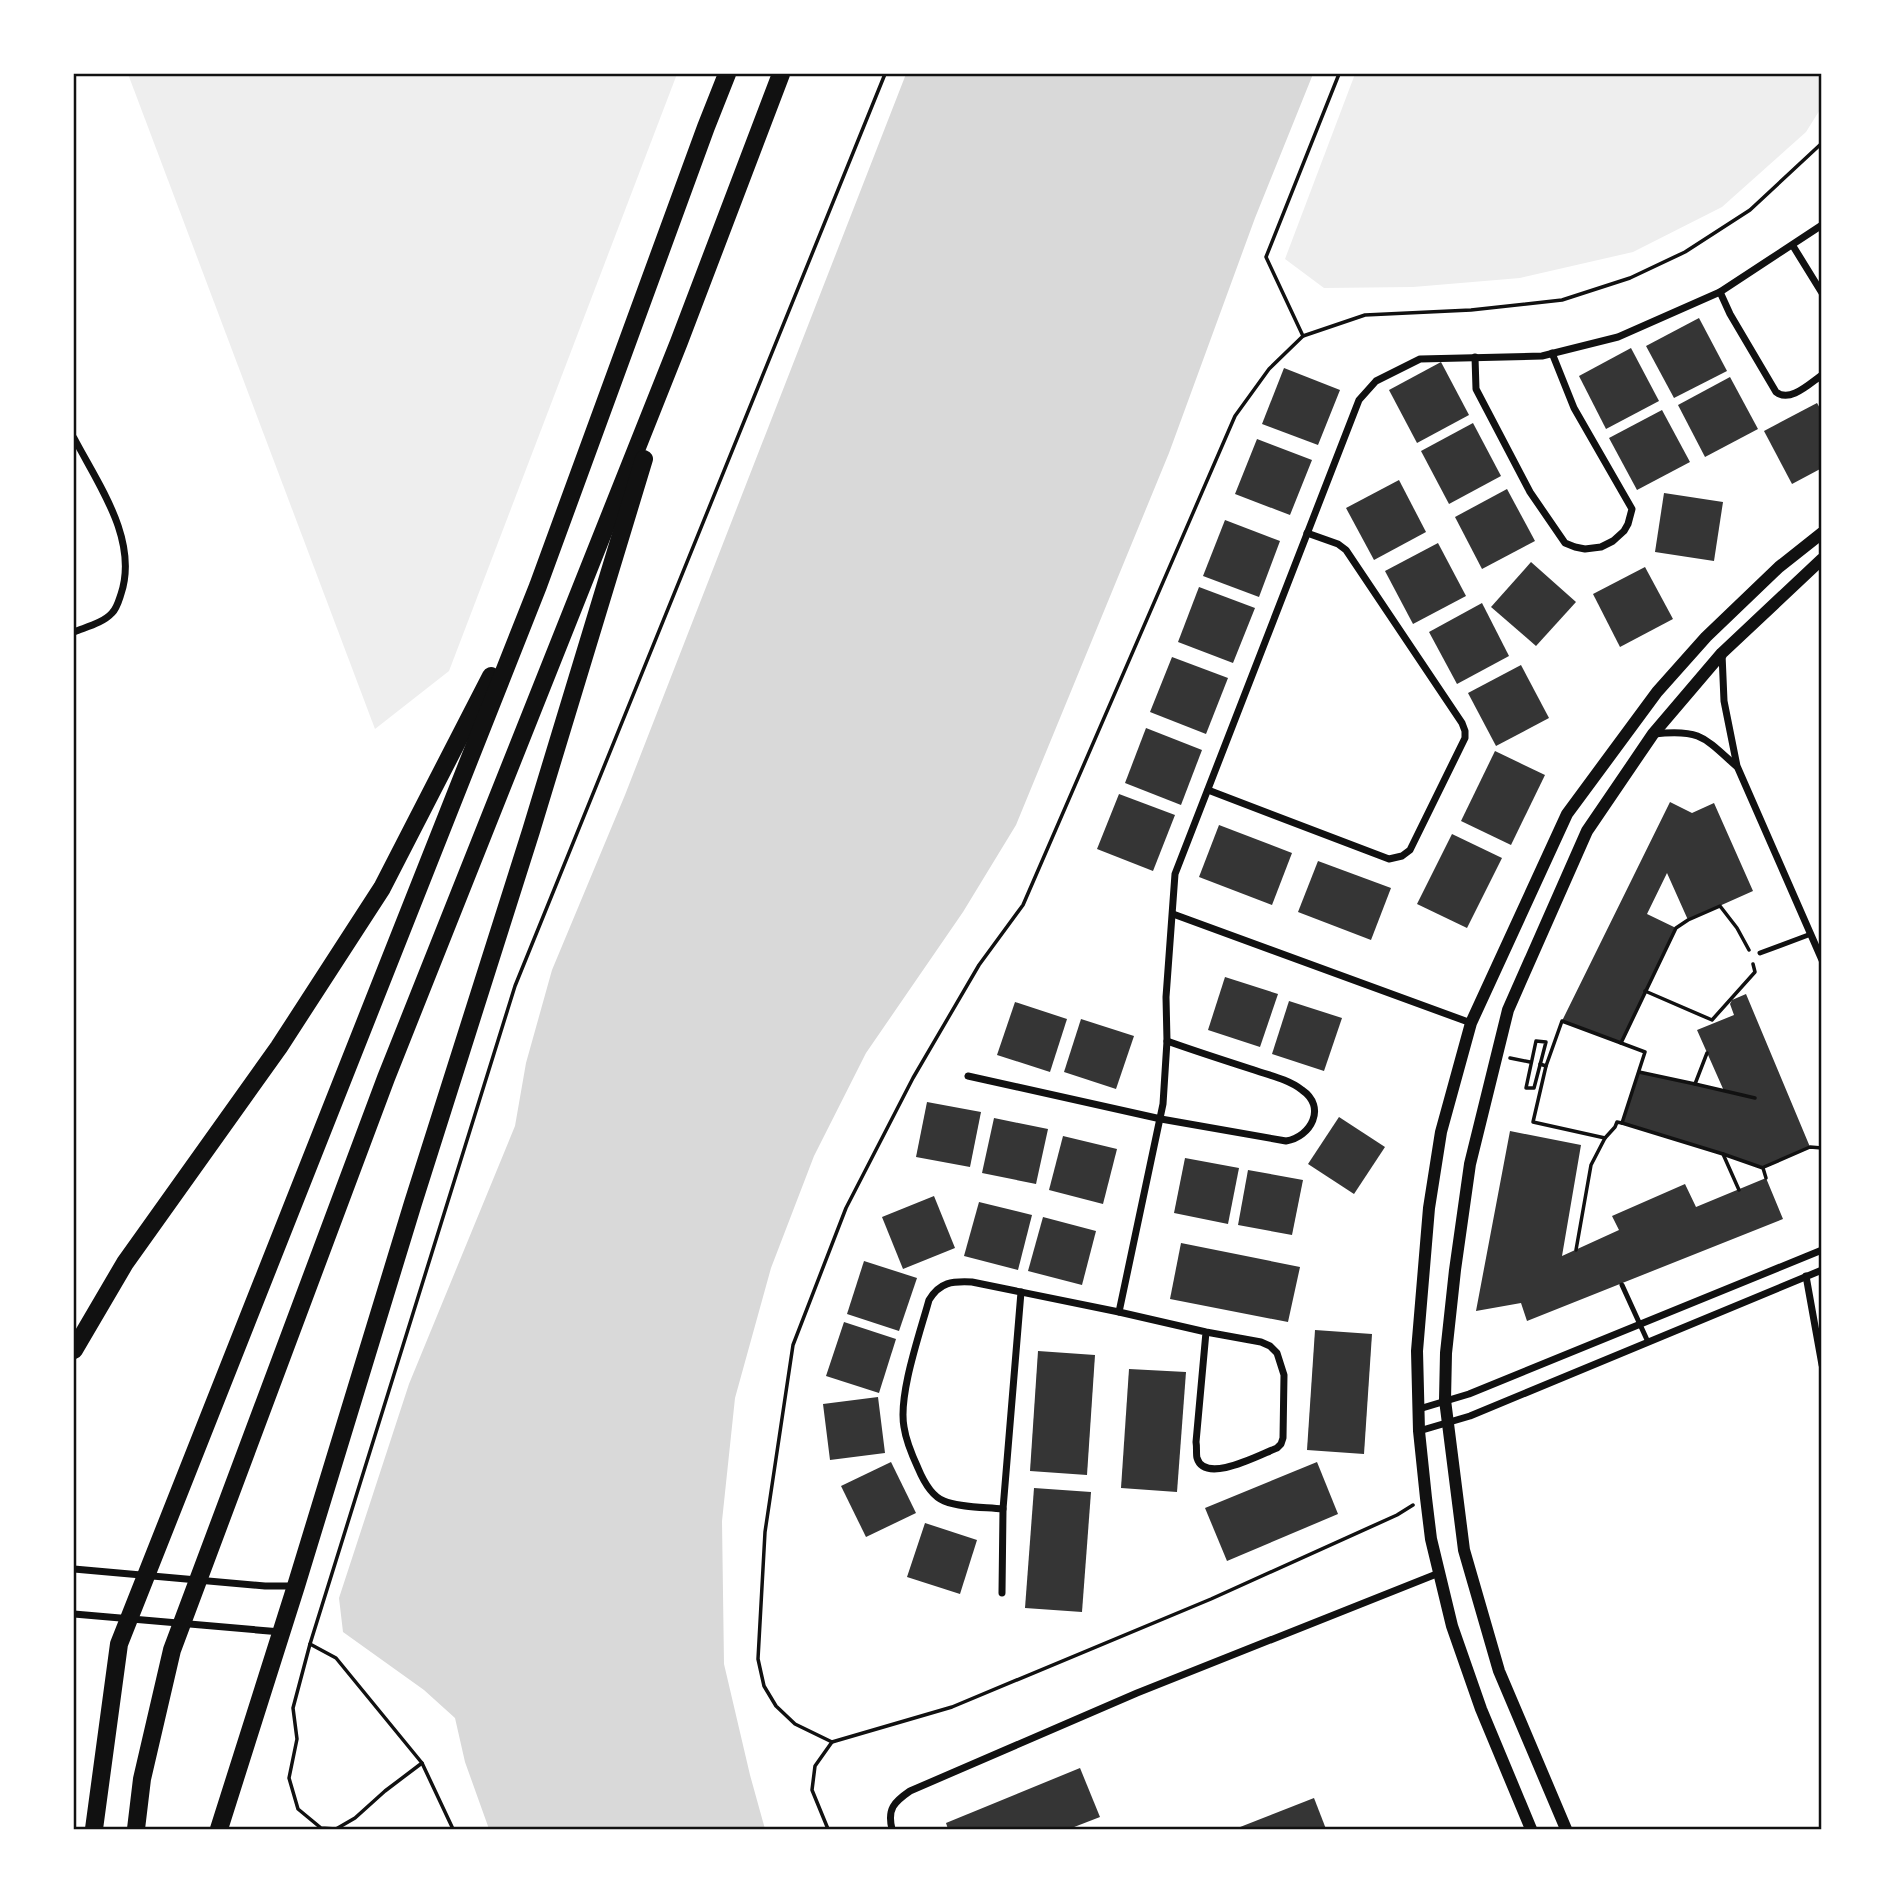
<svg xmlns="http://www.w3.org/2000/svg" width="1895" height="1903" viewBox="0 0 1895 1903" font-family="'Public Sans',sans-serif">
<rect width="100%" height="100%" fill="#fff"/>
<!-- green -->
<g fill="#eee">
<polygon points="128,74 677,74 449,671 375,729"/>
<polygon points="1355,74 1821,74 1821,108 1806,132 1722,207 1633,252 1520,278 1413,287 1324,288 1285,259"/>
</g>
<!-- water -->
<polygon fill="#d9d9d9" points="906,74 1313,74 1255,218 1169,453 1016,825 963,912 866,1053 814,1156 771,1268 735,1398 722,1521 724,1664 750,1775 765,1829 489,1829 465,1762 455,1718 424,1690 343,1632 339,1598 409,1384 515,1126 526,1063 552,970 625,795"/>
<!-- building -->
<g fill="#353535">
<polygon points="1699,318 1727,371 1674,398 1646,346"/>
<polygon points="1631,348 1659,401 1606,429 1579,376"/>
<polygon points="1441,362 1469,415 1417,443 1389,390"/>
<polygon points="1284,368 1340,390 1318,445 1262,424"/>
<polygon points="1730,377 1758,429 1705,457 1678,405"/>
<polygon points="1817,403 1822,412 1822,468 1792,484 1764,431"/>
<polygon points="1662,410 1690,462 1637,490 1609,438"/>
<polygon points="1473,423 1501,476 1449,504 1421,451"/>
<polygon points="1257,439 1312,460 1290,515 1235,494"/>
<polygon points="1399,480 1426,532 1374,560 1346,508"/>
<polygon points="1507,489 1535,541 1482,569 1455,517"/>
<polygon points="1664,493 1723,502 1714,561 1655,552"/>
<polygon points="1225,520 1280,541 1259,597 1203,576"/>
<polygon points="1438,543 1466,596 1413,624 1385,571"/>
<polygon points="1531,562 1576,602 1536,646 1491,607"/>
<polygon points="1645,567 1673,619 1620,647 1593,594"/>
<polygon points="1199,587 1255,608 1233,663 1178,642"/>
<polygon points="1482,603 1509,656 1457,684 1429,632"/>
<polygon points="1172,657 1228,678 1206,734 1150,712"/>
<polygon points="1521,665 1549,718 1496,746 1468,693"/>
<polygon points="1146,728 1202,750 1181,805 1125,783"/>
<polygon points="1495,751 1545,775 1511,845 1461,821"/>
<polygon points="1119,794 1175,815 1153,871 1097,849"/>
<polygon points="1670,802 1692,813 1714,803 1753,891 1688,920 1667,873 1647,914 1676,928 1621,1043 1562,1021"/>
<polygon points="1219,825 1292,853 1272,905 1199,877"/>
<polygon points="1452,834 1502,858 1467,928 1417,904"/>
<polygon points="1318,861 1391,888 1371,940 1298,912"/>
<polygon points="1225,977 1278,994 1260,1047 1208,1030"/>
<polygon points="1746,994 1810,1147 1764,1167 1622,1123 1639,1072 1724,1091 1697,1030 1734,1015 1730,1004 1732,1000"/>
<polygon points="1289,1001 1342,1018 1324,1071 1272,1054"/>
<polygon points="1015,1002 1067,1019 1050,1072 997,1055"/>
<polygon points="1081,1019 1134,1036 1116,1089 1064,1072"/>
<polygon points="927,1102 981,1112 970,1167 916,1157"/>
<polygon points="1339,1117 1385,1147 1354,1194 1308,1164"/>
<polygon points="994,1118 1048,1129 1036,1184 982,1173"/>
<polygon points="1510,1131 1581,1145 1562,1256 1619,1230 1612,1216 1685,1184 1696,1207 1766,1178 1783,1219 1527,1321 1521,1303 1476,1311"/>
<polygon points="1063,1136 1117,1149 1103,1204 1049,1190"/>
<polygon points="1185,1158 1239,1168 1228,1224 1174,1213"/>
<polygon points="1248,1170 1303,1180 1292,1235 1238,1225"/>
<polygon points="934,1196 955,1248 903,1269 882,1217"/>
<polygon points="979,1202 1032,1215 1018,1270 964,1256"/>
<polygon points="1043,1217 1096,1231 1082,1285 1028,1271"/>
<polygon points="1181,1243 1300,1267 1288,1322 1170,1299"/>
<polygon points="864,1261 917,1278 899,1331 847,1314"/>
<polygon points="844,1322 896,1339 879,1393 826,1376"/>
<polygon points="1315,1330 1372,1334 1364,1454 1307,1450"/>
<polygon points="1038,1351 1095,1355 1087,1475 1030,1471"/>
<polygon points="1129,1369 1186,1372 1177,1492 1121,1488"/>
<polygon points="878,1397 885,1453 830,1460 823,1404"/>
<polygon points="891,1462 916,1513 866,1537 841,1486"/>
<polygon points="1317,1462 1338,1514 1227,1561 1205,1508"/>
<polygon points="1034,1488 1091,1492 1082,1612 1025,1608"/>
<polygon points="925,1523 977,1540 960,1594 907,1577"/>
<polygon points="1080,1768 1100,1817 1069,1829 948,1829 946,1823"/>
<polygon points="1314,1798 1326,1829 1235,1829"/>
</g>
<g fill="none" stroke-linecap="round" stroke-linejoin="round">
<!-- path -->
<g stroke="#111" stroke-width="3.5">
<polyline points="1303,336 1266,257 1339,74"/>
<polyline points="1645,991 1712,1020 1755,972 1753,964"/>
<polygon points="1536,1041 1546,1042 1534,1088 1526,1088"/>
<polyline points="1510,1058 1530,1062"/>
<polyline points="1540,1064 1546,1066 1533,1122 1605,1138 1615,1127 1617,1122 1622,1123 1723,1154 1739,1190"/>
<polyline points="1546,1066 1562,1021 1621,1043"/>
<polyline points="1639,1072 1695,1084 1707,1053"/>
<polyline points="1695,1084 1755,1098"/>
<polyline points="1622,1123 1645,1052 1621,1043 1676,928 1688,920 1720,906 1737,928 1749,950"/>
<polyline points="1723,1154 1763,1168 1766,1178"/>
<polyline points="1764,1167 1810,1147 1822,1148"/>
<polyline points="1576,1250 1591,1165 1605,1138"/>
<polyline points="310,1644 336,1658 422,1763 453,1829"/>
<polyline points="832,1742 952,1707 1211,1599 1397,1515 1413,1505"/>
<polyline points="422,1763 385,1791 355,1818 336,1829 321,1828 298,1809 289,1778 297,1739 293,1708 310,1644 515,986 885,74"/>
<polyline points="828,1829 812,1790 815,1766 832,1742 795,1724 776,1706 764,1686 758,1659 765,1532 793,1345 846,1208 913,1078 979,965 1023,905 1235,416 1269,369 1303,336 1365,315 1471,310 1562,300 1630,278 1685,252 1750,210 1822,143"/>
</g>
<!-- service -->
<g stroke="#111" stroke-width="5">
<polyline points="1760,953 1811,934"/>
<polyline points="1622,1285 1648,1342"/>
</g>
<!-- minor -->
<g stroke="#111" stroke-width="7">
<polyline points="1793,246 1822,293"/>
<path d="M1720 292 1730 314 1776 392C1790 403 1809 384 1822 375"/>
<polyline points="1475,357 1476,389 1530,492 1565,543 1575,547 1585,549 1601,547 1613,541 1624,531 1628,524 1632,509 1574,408 1552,353"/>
<path d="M74 438C98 484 139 540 121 594 119 600 117 608 112 613 103 623 86 627 74 632"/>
<polyline points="1722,654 1724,701 1737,766 1822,960"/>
<path d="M1654 734C1700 729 1704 737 1736 766"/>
<polyline points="1208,790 1389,859 1402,856 1410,850 1465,738 1465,731 1462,723 1346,550 1338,544 1307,533"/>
<polyline points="1173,914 1471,1023"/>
<path d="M968 1076 1161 1119 1286 1141C1311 1137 1327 1107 1302 1090 1288 1079 1268 1075 1251 1069 1223 1060 1195 1051 1167 1041"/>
<polyline points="1806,1276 1822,1365"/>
<polyline points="1119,1312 1163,1104 1167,1041 1166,997 1175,874 1359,400 1376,381 1420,359 1542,356 1618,337 1720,292 1822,225"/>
<polyline points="1419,1409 1469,1394 1822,1250"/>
<polyline points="1419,1431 1470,1416 1822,1270"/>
<path d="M1003 1509C985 1507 962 1508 944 1501 931 1496 923 1480 918 1468 912 1455 906 1441 904 1427 898 1395 920 1333 929 1300 940 1282 952 1281 972 1282L1119 1312 1206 1332 1261 1342 1270 1346 1277 1353 1284 1375 1283 1438 1281 1444 1277 1448C1261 1454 1205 1485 1197 1458 1196 1454 1197 1447 1196 1442L1206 1332"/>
<polyline points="74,1569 265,1586 295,1586"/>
<polyline points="1002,1593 1003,1509 1021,1292"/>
<polyline points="74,1614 281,1632"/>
<path d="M892 1829C887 1809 894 1802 910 1791L1137 1693 1439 1573"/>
</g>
<!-- tertiary -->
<g stroke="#111" stroke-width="12">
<polyline points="1531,1829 1481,1709 1452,1626 1431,1539 1426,1498 1419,1431 1417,1351 1429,1208 1441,1132 1471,1023 1567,814 1657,692 1706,637 1779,567 1822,533"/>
<polyline points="1566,1829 1499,1671 1464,1550 1445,1400 1446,1353 1455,1270 1470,1164 1508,1010 1587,831 1653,734 1722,653 1822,559"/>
</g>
<!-- primary -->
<g stroke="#111" stroke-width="18">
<polyline points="74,1350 125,1263 279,1047 382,888 491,676"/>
<polyline points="94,1829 119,1644 538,586 706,127 727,74"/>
<polyline points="136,1829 142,1779 172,1650 386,1078 679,342 781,74"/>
<polyline points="219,1829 296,1586 413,1203 531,831 644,459"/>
</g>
</g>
<!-- border -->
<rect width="1895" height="1903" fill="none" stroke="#ffffff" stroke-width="150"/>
<rect x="75" y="75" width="1745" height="1753" fill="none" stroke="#111" stroke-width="2.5"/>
</svg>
